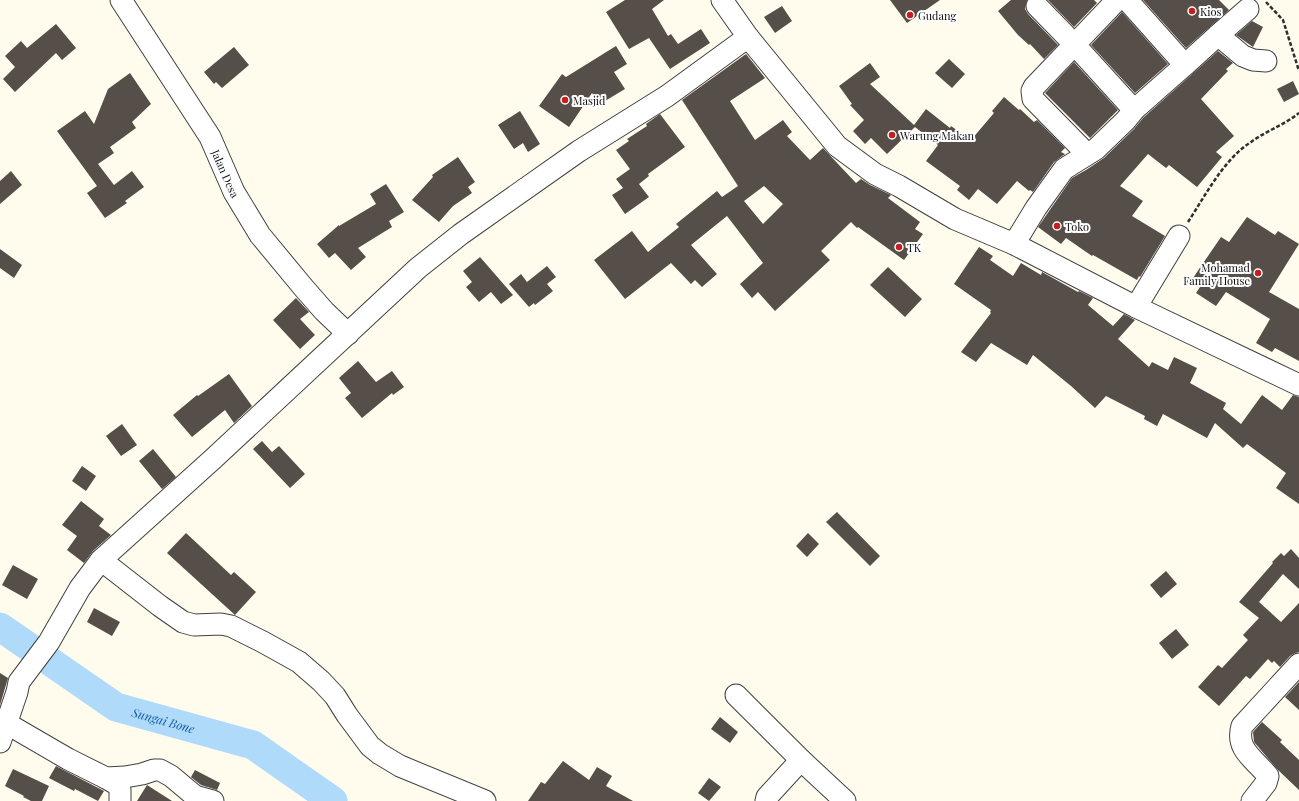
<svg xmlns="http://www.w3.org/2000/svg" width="1299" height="801" viewBox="0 0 1299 801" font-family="'Playfair Display',serif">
<rect width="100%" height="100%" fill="#fffced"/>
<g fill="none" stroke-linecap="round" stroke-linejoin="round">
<!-- river -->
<path stroke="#afdaf9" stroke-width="29" id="s1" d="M0 627 116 707 253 745 333 801"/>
</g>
<!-- building -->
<g fill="#564e49" fill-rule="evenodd">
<polygon points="625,0 664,0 652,9 668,36 671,34 678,44 701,29 710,43 670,69 649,38 629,49 606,12"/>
<polygon points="890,0 940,0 907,23"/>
<polygon points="1011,0 1027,0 1025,9 1028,14 1058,45 1044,59 1030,44 1029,45 1018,35 998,11"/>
<polygon points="1048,0 1094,0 1097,3 1074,27"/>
<polygon points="1143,0 1219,0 1229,10 1186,48"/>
<polygon points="782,6 792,21 775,33 764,17"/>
<polygon points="1122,12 1168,64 1135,93 1091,45"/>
<polygon points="1252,21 1263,27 1253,47 1236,35"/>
<polygon points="56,24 76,48 62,60 56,53 15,92 3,79 15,67 5,56 21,41 27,48"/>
<polygon points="616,46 627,64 614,72 625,89 600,104 592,93 569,127 539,106 562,74 566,77"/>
<polygon points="234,47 249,65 222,88 216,82 214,84 204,72"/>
<polygon points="1218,51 1233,63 1226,69 1228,71 1201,99 1234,136 1216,152 1222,157 1197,187 1169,165 1166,168 1148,154 1120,186 1143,201 1132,216 1165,236 1140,277 1139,276 1137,280 1093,255 1092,256 1066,238 1061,244 1038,227 1072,178 1086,170 1104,158 1134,129 1143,118"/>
<path d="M746 54 765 78 730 101 755 140 783 120 792 132 787 136 810 160 823 148 856 183 861 179 870 185 891 195 888 198 920 222 915 229 923 234 904 260 858 227 857 228 851 222 821 251 830 260 775 311 758 292 752 298 740 284 763 263 727 216 691 245 717 274 702 287 695 280 691 284 671 263 625 299 594 260 632 231 648 252 679 227 676 224 717 191 722 197 738 186 682 100ZM764 186 783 204 763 224 744 201Z"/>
<polygon points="949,59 965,74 952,88 935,73"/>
<polygon points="1074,62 1118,110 1090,138 1045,93"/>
<polygon points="870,63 880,77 870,84 914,125 926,109 950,128 951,126 971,140 994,113 992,111 1004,97 1019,110 1020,109 1034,122 1037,120 1065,148 1061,152 1065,154 1054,162 1033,192 1030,190 1029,191 1017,181 997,204 978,189 969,200 957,190 960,186 926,161 938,145 915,127 887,154 871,138 865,144 853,131 864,120 850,105 852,104 839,86"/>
<polygon points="130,73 151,104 132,122 136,128 110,147 114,153 98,164 114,185 132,171 144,187 125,201 127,203 105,218 87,193 97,186 57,131 85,111 94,124 108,89"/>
<polygon points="1293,81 1299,94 1284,102 1277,89"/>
<polygon points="520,111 540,144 528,152 523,143 514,149 498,125"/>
<polygon points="660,114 685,147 648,174 649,176 639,184 649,197 625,214 612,195 623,188 616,179 630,169 616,150 629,141 627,139 647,126 646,124"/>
<polygon points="458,157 475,182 468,187 472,193 453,206 439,222 412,200 433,177 432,175"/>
<polygon points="11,171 22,185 0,204 0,181"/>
<polygon points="386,184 404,212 389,221 392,227 358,248 366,257 351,270 335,253 329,258 317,244 339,225 339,226 376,204 370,194"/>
<polygon points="1247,217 1275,235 1278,231 1299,244 1269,292 1299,309 1299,361 1275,348 1272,352 1256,343 1270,319 1226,292 1216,306 1196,293 1202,284 1193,278 1221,237 1229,242"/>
<polygon points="979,247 993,256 990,260 1013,276 1021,263 1041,275 1042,272 1078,292 1079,291 1093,298 1088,305 1113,326 1124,314 1135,320 1118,339 1149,367 1152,362 1168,370 1174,357 1197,368 1190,383 1226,403 1223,409 1241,424 1262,395 1282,410 1293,395 1299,397 1299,504 1276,488 1286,473 1247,444 1243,448 1215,423 1207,438 1163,414 1157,426 1144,419 1145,416 1106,396 1095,408 1071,386 1033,355 1027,365 991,343 976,362 961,352 991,313 990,312 991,310 954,284"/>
<polygon points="0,249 22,265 14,278 0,268"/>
<polygon points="480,257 513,295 501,304 491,292 479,302 466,287 472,282 463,271"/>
<polygon points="547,266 556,277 547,284 553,291 535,305 534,303 529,307 509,284 521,274 527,282"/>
<polygon points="888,267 922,299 905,317 870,285"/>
<polygon points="296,298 309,312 300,319 315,335 300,349 273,320"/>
<polygon points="358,361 376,382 392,371 404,387 393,395 392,393 362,418 345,398 351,393 339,378"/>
<polygon points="229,374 252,406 234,423 225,410 192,437 173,415 197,395 198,396"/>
<polygon points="122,424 137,445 121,456 106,436"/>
<polygon points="262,441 272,452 279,446 305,474 290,488 253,449"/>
<polygon points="153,449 176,477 162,489 139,461"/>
<polygon points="82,466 96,476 86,491 72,481"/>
<polygon points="81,501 104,519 99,526 111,535 93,551 84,563 67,550 77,536 62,525"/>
<polygon points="837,512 880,556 870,566 826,522"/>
<polygon points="186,533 231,575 234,572 256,592 235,615 167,553"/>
<polygon points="808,533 819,544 807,557 796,546"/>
<polygon points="1291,549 1299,558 1299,589 1283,574 1259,602 1281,622 1299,603 1299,652 1295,653 1290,656 1280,667 1274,661 1272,663 1268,659 1250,679 1246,676 1219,706 1198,687 1218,665 1222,668 1248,640 1243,635 1259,618 1239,602 1273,563 1272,562 1281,553 1284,556"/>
<polygon points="13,565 38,579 27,599 2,585"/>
<polygon points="1166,571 1177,584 1161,598 1150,585"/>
<polygon points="94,608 120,622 112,636 87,622"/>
<polygon points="1176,629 1189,645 1172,659 1159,643"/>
<polygon points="0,673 8,678 0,705"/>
<polygon points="1299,682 1299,710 1285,697"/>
<polygon points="720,717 738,732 730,743 711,729"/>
<polygon points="1262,722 1282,740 1280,742 1299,760 1299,790 1278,770 1254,742 1253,732"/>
<polygon points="563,761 589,780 597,767 612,776 606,786 633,801 528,801 541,782 545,784"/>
<polygon points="56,766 104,791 98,801 75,789 74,791 49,778"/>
<polygon points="13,769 49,786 42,801 31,801 23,797 24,796 5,786"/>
<polygon points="195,770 220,783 217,790 201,785 191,777"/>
<polygon points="709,778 721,787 709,801 698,793"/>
<polygon points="147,785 172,801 137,801"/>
</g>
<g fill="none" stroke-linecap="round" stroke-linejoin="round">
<defs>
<g id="minor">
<path id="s2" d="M121 0 210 137 234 192 260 235 303 287 324 311 348 334"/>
<polyline points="722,0 748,37 837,146 875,174 899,186 955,219 1014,244 1136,307 1299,385"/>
<polyline points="1037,6 1074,44 1134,110"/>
<polyline points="1218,35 1248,9"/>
<polyline points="1185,65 1218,35 1243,56 1253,60 1266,61"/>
<polyline points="1087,154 1033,99 1032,91 1034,87 1117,0"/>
<polyline points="1014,244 1036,208 1064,169 1096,149 1126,120 1134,110 1185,65 1127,0"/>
<polyline points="1136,307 1179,236"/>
<polyline points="101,560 160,606 183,622 194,625 221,624 231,626 263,642 299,662 321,681 335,696 347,715 370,746 380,754 400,766 485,801"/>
<polyline points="736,695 801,760 845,801"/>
<polyline points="6,723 68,759 106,778 125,777 142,774 154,770 160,770 171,776 195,796 213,801"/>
<polyline points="0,742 17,692 19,682 49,642 80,588 101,560 213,459 418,268 461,234 579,151 667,96 748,37"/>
<polyline points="106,778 118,785 120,790 120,801"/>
<polyline points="766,801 767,797 801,760"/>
<path d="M1252 801 1266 783 1268 776C1255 759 1235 750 1242 726L1299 664"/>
</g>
</defs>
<!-- minor casing -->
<use href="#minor" stroke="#404040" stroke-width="23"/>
<!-- path -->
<g stroke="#2f2f2f" stroke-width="2.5" stroke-dasharray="4 2" stroke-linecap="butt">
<polyline points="1266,2 1283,20 1299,71"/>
<path d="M1188 222C1205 196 1224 159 1251 142 1266 131 1284 125 1299 113"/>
</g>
<!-- minor -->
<use href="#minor" stroke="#fff" stroke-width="21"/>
</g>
<!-- markers -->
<g fill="#c41e1f" stroke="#fff" stroke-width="1.5">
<circle cx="1192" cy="11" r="4"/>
<circle cx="910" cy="15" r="4"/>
<circle cx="565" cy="100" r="4"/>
<circle cx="892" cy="135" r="4"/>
<circle cx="1057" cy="226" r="4"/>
<circle cx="899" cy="247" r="4"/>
<circle cx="1258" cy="273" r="4"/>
</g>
<g text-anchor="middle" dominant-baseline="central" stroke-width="4" stroke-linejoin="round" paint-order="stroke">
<!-- poi labels -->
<g font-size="11" fill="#0d0d0d" stroke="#fff" text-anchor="start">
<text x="1200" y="11">Kios</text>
<text x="918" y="15">Gudang</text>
<text x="573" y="100">Masjid</text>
<text x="900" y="135">Warung Makan</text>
<text x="1065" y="226">Toko</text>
<text x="907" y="247">TK</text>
<text x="1250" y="267" text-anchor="end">Mohamad<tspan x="1250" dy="13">Family House</tspan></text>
</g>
<!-- street labels -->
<g font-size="11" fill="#0d0d0d" stroke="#fff">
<text stroke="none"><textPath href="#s2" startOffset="203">Jalan Desa</textPath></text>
</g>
<!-- water labels -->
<g font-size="12" font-style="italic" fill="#105ea5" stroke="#fff">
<text stroke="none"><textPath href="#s1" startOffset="190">Sungai Bone</textPath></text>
</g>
</g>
</svg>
